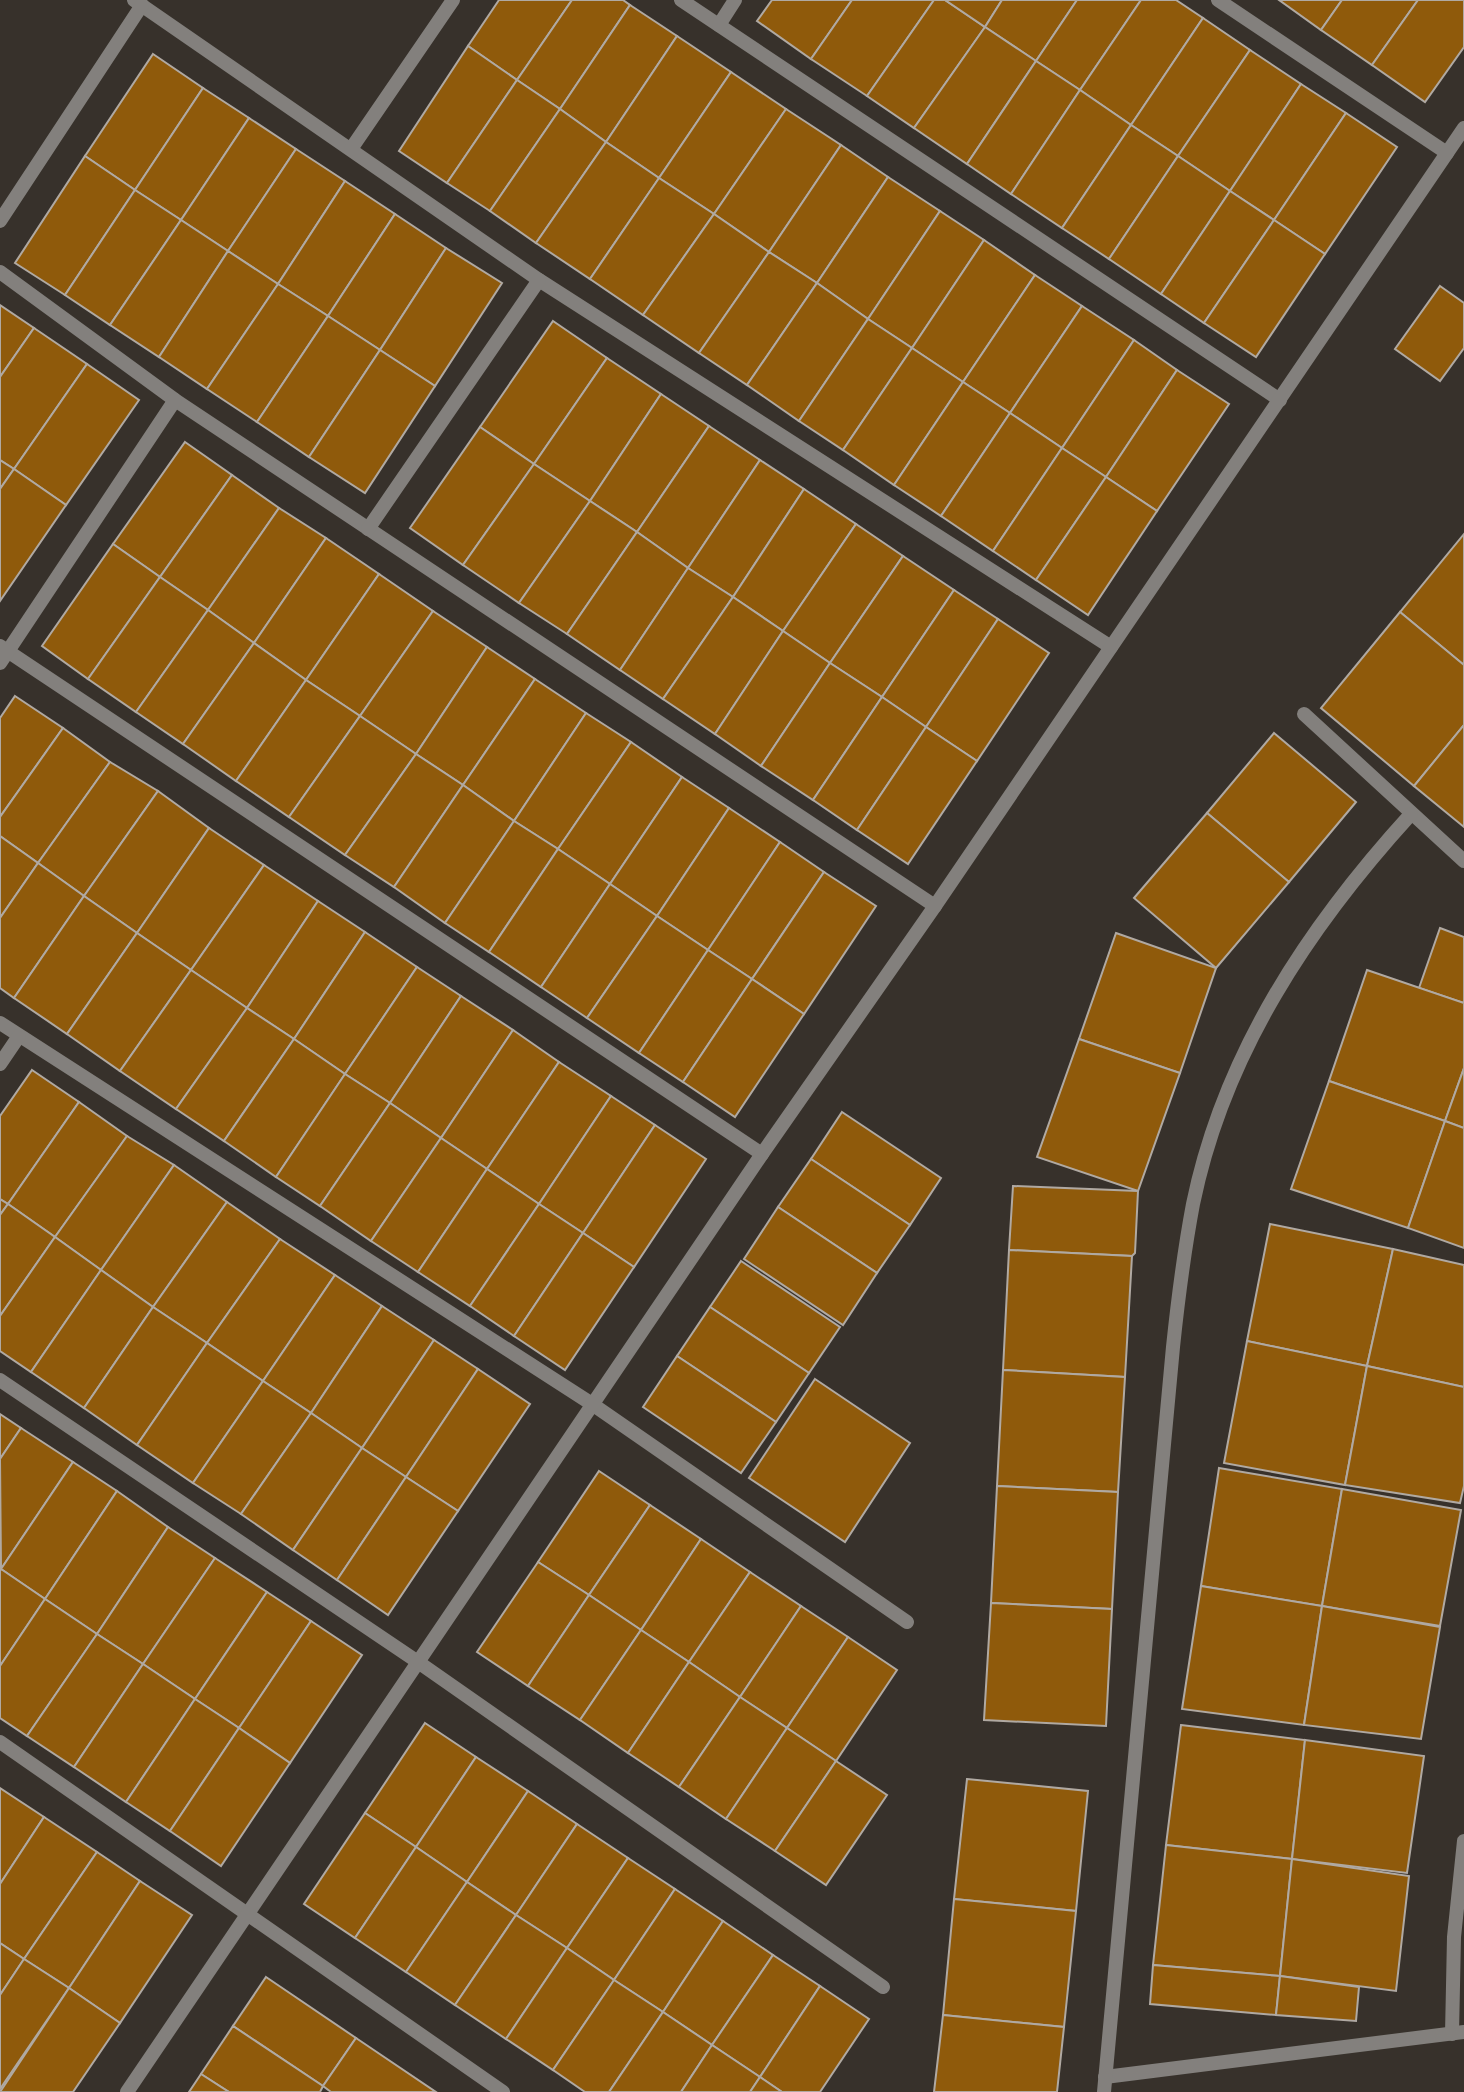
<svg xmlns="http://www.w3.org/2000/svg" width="1464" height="2092" viewBox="0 0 1464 2092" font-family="'Zilla Slab',serif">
<rect width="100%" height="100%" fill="#37312b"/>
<!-- building -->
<g fill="#8f5a0b" stroke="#b0a9a2" stroke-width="2">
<polygon points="499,0 572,0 517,80 468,46"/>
<polygon points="572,0 623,0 630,5 560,109 517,80"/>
<polygon points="772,0 852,0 811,59 757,21"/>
<polygon points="852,0 934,0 867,96 811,59"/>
<polygon points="934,0 945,0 985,27 914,128 867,96"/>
<polygon points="945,0 1002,0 985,27"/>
<polygon points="1002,0 1077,0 1036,61 985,27"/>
<polygon points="1077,0 1141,0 1080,90 1036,61"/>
<polygon points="1141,0 1176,0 1203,18 1131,125 1080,90"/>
<polygon points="1279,0 1342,0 1321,30"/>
<polygon points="1342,0 1418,0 1372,65 1321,30"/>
<polygon points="1418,0 1464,0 1464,47 1425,102 1372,65"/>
<polygon points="630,5 677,36 606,142 560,109"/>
<polygon points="1203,18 1250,50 1178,156 1131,125"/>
<polygon points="985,27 1036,61 967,164 914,128"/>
<polygon points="677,36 731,72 659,178 606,142"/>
<polygon points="468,46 517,80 447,183 399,151"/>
<polygon points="1250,50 1301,84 1230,191 1178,156"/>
<polygon points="153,54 203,88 135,190 85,156"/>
<polygon points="1036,61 1080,90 1011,194 967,164"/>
<polygon points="731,72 786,109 714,214 659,178"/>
<polygon points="517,80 560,109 490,211 447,183"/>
<polygon points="1301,84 1346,113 1274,220 1230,191"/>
<polygon points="203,88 249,118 181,220 135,190"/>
<polygon points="1080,90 1131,125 1062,228 1011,194"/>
<polygon points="560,109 606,142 536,243 490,211"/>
<polygon points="786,109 841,145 769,252 714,214"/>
<polygon points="1346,113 1397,147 1325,254 1274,220"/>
<polygon points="249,118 296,149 228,251 181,220"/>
<polygon points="1131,125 1178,156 1109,259 1062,228"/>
<polygon points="606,142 659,178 590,279 536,243"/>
<polygon points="841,145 888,177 817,283 769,252"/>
<polygon points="296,149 345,181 278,284 228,251"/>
<polygon points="85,156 135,190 65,295 15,263"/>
<polygon points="1178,156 1230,191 1161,294 1109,259"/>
<polygon points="888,177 940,211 868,319 817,283"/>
<polygon points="659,178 714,214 643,315 590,279"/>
<polygon points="345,181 395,214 328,316 278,284"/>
<polygon points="135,190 181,220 110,325 65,295"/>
<polygon points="1230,191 1274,220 1204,323 1161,294"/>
<polygon points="940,211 984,240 912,348 868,319"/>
<polygon points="395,214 446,248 380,350 328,316"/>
<polygon points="714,214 769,252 699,353 643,315"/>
<polygon points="181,220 228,251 159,357 110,325"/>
<polygon points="1274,220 1325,254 1256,357 1204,323"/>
<polygon points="984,240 1035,275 963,382 912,348"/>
<polygon points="446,248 502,283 435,386 380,350"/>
<polygon points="228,251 278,284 207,389 159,357"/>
<polygon points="769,252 817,283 747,385 699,353"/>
<polygon points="1035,275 1082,306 1010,413 963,382"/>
<polygon points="817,283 868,319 799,421 747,385"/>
<polygon points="278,284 328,316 257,422 207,389"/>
<polygon points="1440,286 1464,303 1464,348 1440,381 1395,349"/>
<polygon points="0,305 34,328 0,377"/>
<polygon points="1082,306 1134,340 1062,448 1010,413"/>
<polygon points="328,316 380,350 309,457 257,422"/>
<polygon points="868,319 912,348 843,450 799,421"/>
<polygon points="553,321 607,358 534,464 480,427"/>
<polygon points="34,328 87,364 14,469 0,460 0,377"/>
<polygon points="1134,340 1177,370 1106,477 1062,448"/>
<polygon points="912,348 963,382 894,485 843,450"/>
<polygon points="380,350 435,386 365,493 309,457"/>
<polygon points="607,358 661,394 590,501 534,464"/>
<polygon points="87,364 139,400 66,505 14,469"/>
<polygon points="1177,370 1229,404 1157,511 1106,477"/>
<polygon points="963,382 1010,413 941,516 894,485"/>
<polygon points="661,394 709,426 637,532 590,501"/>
<polygon points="1010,413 1062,448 993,551 941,516"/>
<polygon points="709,426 760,460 688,568 637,532"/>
<polygon points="480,427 534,464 463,565 410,528"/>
<polygon points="185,442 232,475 160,577 113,544"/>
<polygon points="1062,448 1106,477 1036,580 993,551"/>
<polygon points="0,460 14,469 0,489"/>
<polygon points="760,460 804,489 733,597 688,568"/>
<polygon points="534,464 590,501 519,603 463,565"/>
<polygon points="14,469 66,505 0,601 0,489"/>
<polygon points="232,475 279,508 208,610 160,577"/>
<polygon points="1106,477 1157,511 1088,615 1036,580"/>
<polygon points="804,489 856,524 783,631 733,597"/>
<polygon points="590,501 637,532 567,634 519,603"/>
<polygon points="279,508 326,538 254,643 208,610"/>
<polygon points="856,524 903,556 830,663 783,631"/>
<polygon points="637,532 688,568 620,670 567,634"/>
<polygon points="1464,534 1464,665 1400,612"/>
<polygon points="326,538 379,574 306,680 254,643"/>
<polygon points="113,544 160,577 88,679 42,646"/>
<polygon points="903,556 954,590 882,697 830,663"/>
<polygon points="688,568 733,597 663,699 620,670"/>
<polygon points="379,574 433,611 360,716 306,680"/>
<polygon points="160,577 208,610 136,712 88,679"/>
<polygon points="954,590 998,619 926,727 882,697"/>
<polygon points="733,597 783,631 715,734 663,699"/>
<polygon points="208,610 254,643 183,744 136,712"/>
<polygon points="433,611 487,647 416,754 360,716"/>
<polygon points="1400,612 1464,665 1464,725 1414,786 1321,708"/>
<polygon points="998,619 1049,653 977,761 926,727"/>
<polygon points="783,631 830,663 761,766 715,734"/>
<polygon points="254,643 306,680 236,781 183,744"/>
<polygon points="487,647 535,679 463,785 416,754"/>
<polygon points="830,663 882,697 813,800 761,766"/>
<polygon points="535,679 586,713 514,821 463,785"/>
<polygon points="306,680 360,716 289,817 236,781"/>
<polygon points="15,696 63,728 0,817 0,718"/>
<polygon points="882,697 926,727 857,830 813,800"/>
<polygon points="586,713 631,742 558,849 514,821"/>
<polygon points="360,716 416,754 345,855 289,817"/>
<polygon points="1464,725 1464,827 1414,786"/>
<polygon points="926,727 977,761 908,864 857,830"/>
<polygon points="63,728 110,762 38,863 0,836 0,817"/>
<polygon points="1274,733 1356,802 1289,882 1207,813"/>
<polygon points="631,742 682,777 610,884 558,849"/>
<polygon points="416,754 463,785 394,887 345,855"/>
<polygon points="110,762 158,791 84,896 38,863"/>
<polygon points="682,777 729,808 657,916 610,884"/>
<polygon points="463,785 514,821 445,923 394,887"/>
<polygon points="158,791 209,828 137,933 84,896"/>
<polygon points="729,808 780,842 708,950 657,916"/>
<polygon points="1207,813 1289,882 1216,968 1134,898"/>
<polygon points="514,821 558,849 489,952 445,923"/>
<polygon points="209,828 264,865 191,970 137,933"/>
<polygon points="0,836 38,863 0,918"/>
<polygon points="780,842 824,872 752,979 708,950"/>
<polygon points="558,849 610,884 541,987 489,952"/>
<polygon points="38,863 84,896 14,998 0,988 0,918"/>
<polygon points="264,865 318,901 247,1008 191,970"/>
<polygon points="824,872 876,906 804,1014 752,979"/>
<polygon points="610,884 657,916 587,1018 541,987"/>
<polygon points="84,896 137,933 67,1034 14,998"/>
<polygon points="318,901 365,932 294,1039 247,1008"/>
<polygon points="657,916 708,950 639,1053 587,1018"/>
<polygon points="1440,928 1464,937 1464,1003 1419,988"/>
<polygon points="365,932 417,967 345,1074 294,1039"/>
<polygon points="137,933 191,970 120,1071 67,1034"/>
<polygon points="1116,933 1216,968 1180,1073 1079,1039"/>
<polygon points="708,950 752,979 683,1082 639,1053"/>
<polygon points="417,967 461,996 390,1103 345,1074"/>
<polygon points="191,970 247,1008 176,1109 120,1071"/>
<polygon points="1367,970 1464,1003 1464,1068 1445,1121 1329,1081"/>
<polygon points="752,979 804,1014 735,1117 683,1082"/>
<polygon points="461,996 513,1030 441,1138 390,1103"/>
<polygon points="247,1008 294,1039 224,1141 176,1109"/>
<polygon points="513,1030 559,1062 487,1169 441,1138"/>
<polygon points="294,1039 345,1074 276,1177 224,1141"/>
<polygon points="1079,1039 1180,1073 1138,1191 1037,1157"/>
<polygon points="559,1062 611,1096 539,1204 487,1169"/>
<polygon points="1464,1068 1464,1128 1445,1121"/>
<polygon points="32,1070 79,1102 8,1204 0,1199 0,1116"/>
<polygon points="345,1074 390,1103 320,1206 276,1177"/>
<polygon points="1329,1081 1445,1121 1408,1228 1291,1189"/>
<polygon points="611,1096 655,1125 583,1233 539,1204"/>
<polygon points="79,1102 127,1136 55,1237 8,1204"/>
<polygon points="390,1103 441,1138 371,1241 320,1206"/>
<polygon points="842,1112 941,1178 910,1225 811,1159"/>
<polygon points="1445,1121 1464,1128 1464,1248 1408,1228"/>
<polygon points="655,1125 706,1159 634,1267 583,1233"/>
<polygon points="127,1136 174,1165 101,1270 55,1237"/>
<polygon points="441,1138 487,1169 418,1272 371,1241"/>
<polygon points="811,1159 910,1225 877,1273 778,1207"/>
<polygon points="174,1165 227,1202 153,1307 101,1270"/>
<polygon points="487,1169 539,1204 470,1306 418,1272"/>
<polygon points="1013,1186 1138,1191 1135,1253 1132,1256 1009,1250"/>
<polygon points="0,1199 8,1204 0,1215"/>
<polygon points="227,1202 280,1239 207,1343 153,1307"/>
<polygon points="8,1204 55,1237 0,1316 0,1215"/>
<polygon points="539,1204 583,1233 514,1336 470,1306"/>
<polygon points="778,1207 877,1273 843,1325 744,1259"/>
<polygon points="1270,1224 1393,1249 1367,1366 1247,1341"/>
<polygon points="583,1233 634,1267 565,1370 514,1336"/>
<polygon points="55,1237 101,1270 31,1372 0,1351 0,1316"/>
<polygon points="280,1239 335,1275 263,1381 207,1343"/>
<polygon points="1393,1249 1464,1265 1464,1387 1367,1366"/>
<polygon points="1009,1250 1132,1256 1125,1377 1003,1370"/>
<polygon points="741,1261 840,1327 809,1373 710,1307"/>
<polygon points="101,1270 153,1307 84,1408 31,1372"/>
<polygon points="335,1275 382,1306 311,1413 263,1381"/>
<polygon points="382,1306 434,1340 362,1448 311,1413"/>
<polygon points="153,1307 207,1343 137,1445 84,1408"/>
<polygon points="710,1307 809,1373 776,1422 677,1356"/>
<polygon points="434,1340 478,1369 406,1477 362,1448"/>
<polygon points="1247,1341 1367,1366 1345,1485 1224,1463"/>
<polygon points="207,1343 263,1381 193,1483 137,1445"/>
<polygon points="677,1356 776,1422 741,1473 643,1407"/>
<polygon points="1367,1366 1464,1387 1464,1486 1460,1503 1345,1485"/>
<polygon points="478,1369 530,1404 458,1511 406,1477"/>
<polygon points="1003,1370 1125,1377 1118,1492 997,1486"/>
<polygon points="815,1379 910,1443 845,1542 749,1478"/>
<polygon points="263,1381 311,1413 241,1514 193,1483"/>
<polygon points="311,1413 362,1448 293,1550 241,1514"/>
<polygon points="0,1414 21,1428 0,1459"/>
<polygon points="21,1428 73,1462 1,1569 0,1459"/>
<polygon points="362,1448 406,1477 337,1580 293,1550"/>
<polygon points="73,1462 117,1491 45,1599 1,1569"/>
<polygon points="1219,1468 1342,1489 1322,1606 1201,1586"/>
<polygon points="599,1471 650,1505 589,1595 538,1562"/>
<polygon points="406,1477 458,1511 388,1615 337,1580"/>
<polygon points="997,1486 1118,1492 1112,1609 991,1603"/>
<polygon points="1342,1489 1461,1510 1440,1626 1322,1606"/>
<polygon points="117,1491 168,1527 97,1634 45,1599"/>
<polygon points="650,1505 701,1539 641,1630 589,1595"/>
<polygon points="168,1527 215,1558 143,1664 97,1634"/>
<polygon points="701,1539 750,1572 689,1662 641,1630"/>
<polygon points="215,1558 267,1592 195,1699 143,1664"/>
<polygon points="538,1562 589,1595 528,1686 477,1652"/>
<polygon points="1,1569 45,1599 0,1666 0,1571"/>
<polygon points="750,1572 801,1606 740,1697 689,1662"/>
<polygon points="1201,1586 1322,1606 1304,1725 1182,1709"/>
<polygon points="267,1592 311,1621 239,1728 195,1699"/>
<polygon points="589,1595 641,1630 580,1720 528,1686"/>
<polygon points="45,1599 97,1634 27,1736 0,1718 0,1666"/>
<polygon points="991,1603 1112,1609 1106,1726 984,1720"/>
<polygon points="801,1606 848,1637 787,1728 740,1697"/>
<polygon points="1322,1606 1440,1627 1421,1739 1304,1725"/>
<polygon points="311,1621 362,1655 290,1763 239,1728"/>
<polygon points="641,1630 689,1662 628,1753 580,1720"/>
<polygon points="97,1634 143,1664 74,1767 27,1736"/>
<polygon points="848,1637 897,1670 836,1761 787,1728"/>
<polygon points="689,1662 740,1697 679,1787 628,1753"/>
<polygon points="143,1664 195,1699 126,1802 74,1767"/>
<polygon points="740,1697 787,1728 726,1819 679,1787"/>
<polygon points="195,1699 239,1728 170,1831 126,1802"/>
<polygon points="425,1723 476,1757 416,1847 365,1813"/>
<polygon points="1181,1725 1305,1740 1292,1859 1166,1845"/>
<polygon points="239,1728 290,1763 221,1866 170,1831"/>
<polygon points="787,1728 836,1761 775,1851 726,1819"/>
<polygon points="1305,1740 1424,1756 1407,1873 1292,1859"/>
<polygon points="476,1757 528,1791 467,1882 416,1847"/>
<polygon points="836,1761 887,1795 826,1885 775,1851"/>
<polygon points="967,1779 1088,1791 1076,1911 954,1899"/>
<polygon points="0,1788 44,1817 0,1884"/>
<polygon points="528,1791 577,1824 516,1915 467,1882"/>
<polygon points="365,1813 416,1847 355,1938 304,1904"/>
<polygon points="44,1817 97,1852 24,1959 0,1943 0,1884"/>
<polygon points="577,1824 628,1858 567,1948 516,1915"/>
<polygon points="1166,1845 1292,1859 1280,1976 1153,1965"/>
<polygon points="416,1847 467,1882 406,1972 355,1938"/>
<polygon points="97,1852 140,1881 69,1988 24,1959"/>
<polygon points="628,1858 675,1889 614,1980 567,1948"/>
<polygon points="1292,1859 1409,1876 1396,1991 1280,1976"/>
<polygon points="140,1881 192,1915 120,2023 69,1988"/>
<polygon points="467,1882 516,1915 455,2005 406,1972"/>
<polygon points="675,1889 723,1921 663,2012 614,1980"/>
<polygon points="954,1899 1076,1911 1064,2027 943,2015"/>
<polygon points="516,1915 567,1948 506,2039 455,2005"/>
<polygon points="723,1921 773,1955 712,2045 663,2012"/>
<polygon points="0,1943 24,1959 0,1995"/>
<polygon points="567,1948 614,1980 553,2070 506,2039"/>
<polygon points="773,1955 820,1986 760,2077 712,2045"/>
<polygon points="24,1959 69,1988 0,2089 0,1995"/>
<polygon points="1153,1965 1280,1976 1276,2015 1150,2004"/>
<polygon points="1280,1976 1359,1987 1356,2021 1276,2015"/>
<polygon points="266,1977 356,2038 323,2086 233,2026"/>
<polygon points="614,1980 663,2012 609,2092 585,2092 553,2070"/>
<polygon points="820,1986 869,2019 820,2092 782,2092 760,2077"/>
<polygon points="69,1988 120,2023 73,2092 0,2092"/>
<polygon points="663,2012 712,2045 681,2092 609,2092"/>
<polygon points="943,2015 1064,2027 1057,2092 934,2092"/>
<polygon points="233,2026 323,2086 320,2092 229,2092 201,2074"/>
<polygon points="356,2038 436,2092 331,2092 323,2086"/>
<polygon points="712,2045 760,2077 750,2092 681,2092"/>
<polygon points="201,2074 229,2092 189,2092"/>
<polygon points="760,2077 782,2092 750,2092"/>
</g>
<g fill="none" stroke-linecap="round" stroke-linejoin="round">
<!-- minor -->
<g stroke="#83807d" stroke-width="14">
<polyline points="134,0 539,280 1111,647"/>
<polyline points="681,0 1280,400"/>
<polyline points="1218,0 1447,153"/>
<polyline points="719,25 735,0"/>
<polyline points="351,149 453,0"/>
<polyline points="0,221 142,5"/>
<polyline points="0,272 175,400 935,906"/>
<polyline points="368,529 539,280"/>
<polyline points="0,646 762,1154"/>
<polyline points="0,663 175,400"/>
<polyline points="1304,714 1464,861"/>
<polyline points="0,1023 592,1404 907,1622"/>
<polyline points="0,1064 19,1036"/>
<polyline points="0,1380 418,1662 883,1987"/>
<polyline points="0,1742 503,2092"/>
<polyline points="1452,2034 1454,1937 1464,1841"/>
<polyline points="1105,2077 1464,2032"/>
<polyline points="127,2092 762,1154 935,906 1464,128"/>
<path d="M1104 2092 1173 1347C1178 1299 1184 1252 1193 1204 1224 1053 1309 926 1411 814"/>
</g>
</g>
</svg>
